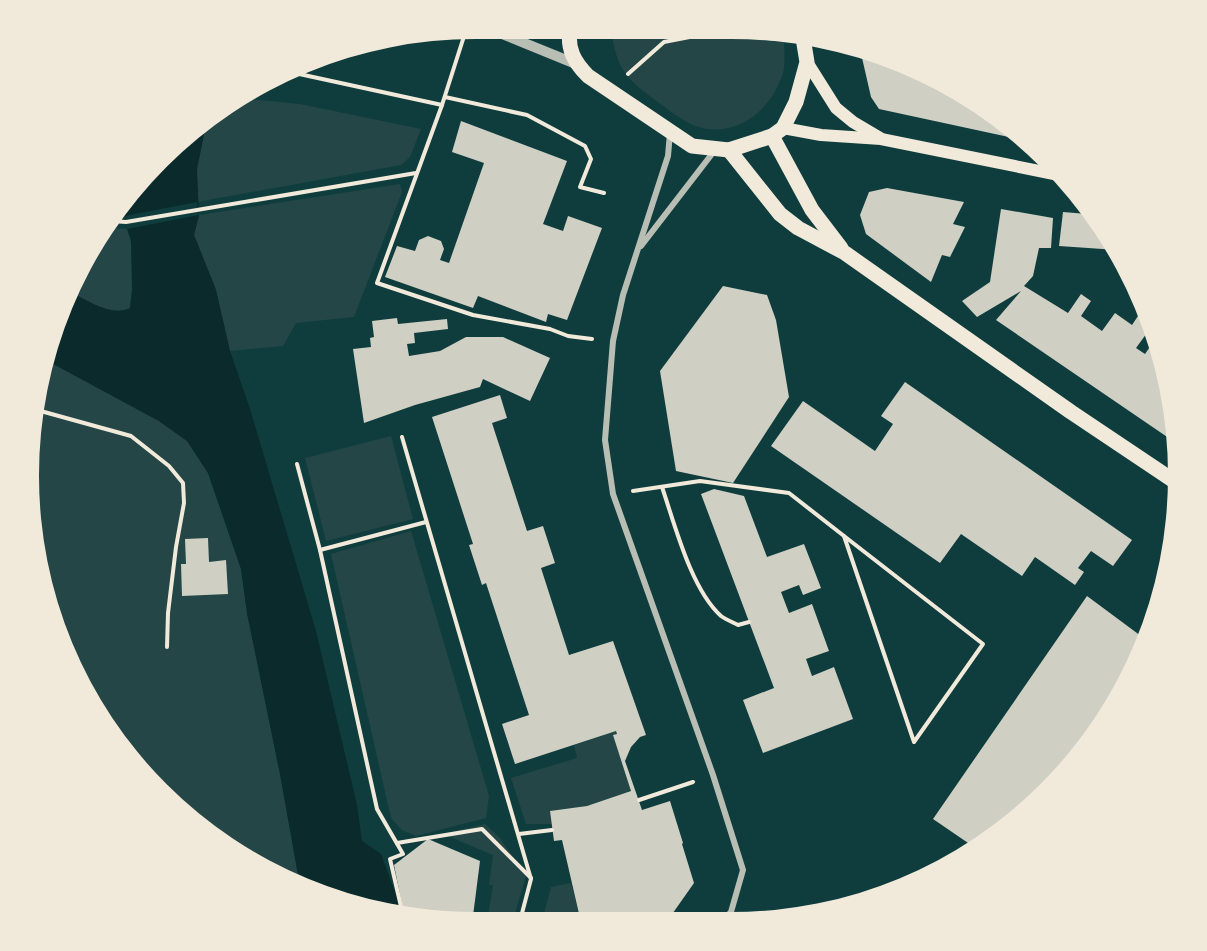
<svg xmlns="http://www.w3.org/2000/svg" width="1207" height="951" viewBox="0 0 1207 951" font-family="Mulish,sans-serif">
<rect width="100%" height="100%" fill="#0f3d3e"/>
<!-- green -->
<g fill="#244646">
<path d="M611 29H760L782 34 784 39C784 50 786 65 782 76 770 110 739 136 702 128 688 125 674 114 662 105 628 80 617 73 611 29Z"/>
<polygon points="240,98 300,104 421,129 410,157 401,165 197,202 197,169 206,124"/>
<polygon points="400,184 402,192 354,317 296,323 283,346 230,351 216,290 194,235 199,215"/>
<path d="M107 228 127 229C136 252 133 284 130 308 111 317 89 301 72 293L89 252Z"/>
<polygon points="44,359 159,421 187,441 208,473 241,569 247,613 280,774 300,886 227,847 140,770 88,699 44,591 29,475"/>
<polygon points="391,436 413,519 326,541 305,458"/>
<polygon points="411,531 489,796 486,818 416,836 402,830 391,818 331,554"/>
<polygon points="616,731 631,791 587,806 550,811 552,824 526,824 511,778 577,758 574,745"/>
<polygon points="485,824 500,838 526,876 514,917 488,916 493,885 489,885 493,855 443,834"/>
<polygon points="571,883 580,918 543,917 551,887"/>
</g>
<!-- water -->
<path fill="#0a2a2b" d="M206 124 197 169 199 215 194 235 216 290 230 351 250 409 316 631 357 805 362 841 381 854 402 911 396 912V914H389L300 886 280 774 247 613 241 569 208 473 187 441 159 421 44 359 72 293C89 301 111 317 130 308L132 290 131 240 127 229 123 207 160 159Z"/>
<!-- pier -->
<polygon fill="#0f3d3e" points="197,202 199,215 127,229 125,216"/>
<!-- building -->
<g fill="#cfcfc3">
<polygon points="860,49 876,52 932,78 931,83 946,87 947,85 955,89 1027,141 879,109 871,97"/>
<polygon points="461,121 567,161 543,224 563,231 568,216 602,228 567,320 548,314 546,322 478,296 473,308 385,277 397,246 415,251 419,240 428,236 441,241 444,249 440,260 449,263 484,163 452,152"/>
<polygon points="887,188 964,202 953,224 965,227 950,257 942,255 931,282 866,234 860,215 869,192"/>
<polygon points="1001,209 1053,218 1051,248 1039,248 1033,276 1024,286 1068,313 1081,294 1091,301 1081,316 1102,331 1115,313 1132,325 1142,310 1146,312 1152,326 1136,348 1145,354 1156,338 1162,363 1158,368 1164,372 1175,417 1176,443 996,320 1021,291 977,317 962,301 990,282"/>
<polygon points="1063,212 1087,214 1117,250 1059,246"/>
<polygon points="723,286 767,295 776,320 789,397 733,483 676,471 660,371"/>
<polygon points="397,318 398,324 447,319 448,329 414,333 415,343 407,344 409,356 440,351 466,337 503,337 550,358 530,401 483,379 480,387 415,405 364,423 353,349 371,347 370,338 374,337 372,321"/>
<polygon points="905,382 1132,540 1113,566 1091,551 1078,568 1084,572 1075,585 1035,557 1022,576 961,534 940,563 771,446 803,401 875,451 893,424 881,416"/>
<polygon points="500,395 507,418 492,423 527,531 543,526 555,563 541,568 569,655 613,641 646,735 640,737 631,747 625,761 642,810 670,801 683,843 682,844 694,883 668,920 580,918 562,840 554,841 550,811 587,806 631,791 613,735 617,734 616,731 515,764 502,724 529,715 486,583 482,585 469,545 473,544 432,417"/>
<polygon points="714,489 744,496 767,557 804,544 821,588 803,595 799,585 781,592 789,613 812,604 829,651 806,659 812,676 834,667 853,719 763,753 743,700 774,688 701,494"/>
<polygon points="208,538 209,562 226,560 228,594 182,596 181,564 186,564 185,539"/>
<polygon points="1087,596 1145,639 1132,674 1086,748 1026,812 972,851 974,847 933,819"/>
<polygon points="428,839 480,861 473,916 404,914 394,865"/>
</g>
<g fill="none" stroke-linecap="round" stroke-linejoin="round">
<!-- path -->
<g stroke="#f1e9da" stroke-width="4">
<polyline points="466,30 442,105 377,283 473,315 550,329 568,336 592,339"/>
<polyline points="290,72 442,105"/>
<polyline points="628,74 664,42 710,33 778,39"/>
<polyline points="445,97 527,115 585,146 591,159 580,187 604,193"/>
<polyline points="112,221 126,222 416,173"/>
<polyline points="37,410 131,436 169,466 183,483 184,503 176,547 168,613 167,647"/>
<polyline points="402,437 531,879 521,917"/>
<polyline points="297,464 320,550 377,809 403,854 390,859 402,911 399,914"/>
<path d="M662 487C675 525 691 589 721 616 725 619 732 622 738 625L749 622"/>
<polyline points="633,491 700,481 789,493 844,536"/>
<polygon points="844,536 983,644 914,742"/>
<polyline points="320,550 426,522"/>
<polyline points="639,800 693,782"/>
<polyline points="519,834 552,830"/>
<polyline points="397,843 482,829 531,878"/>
</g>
<!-- minor -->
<g stroke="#b8beb3" stroke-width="6">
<polyline points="670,133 668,156 623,295 613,341 605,440 613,494 713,775 743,870 731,912 722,921"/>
<polyline points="641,246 715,150"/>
</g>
<!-- tertiary -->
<polyline stroke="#b8beb3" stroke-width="10" points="490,29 576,64"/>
<!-- secondary -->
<g stroke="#f1e9da" stroke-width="12">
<polyline points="807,62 836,108 853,122 880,138"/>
<polyline points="783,128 821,135 881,139 1054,174"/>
</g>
<!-- primary -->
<g stroke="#f1e9da" stroke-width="15">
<path d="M570 29C567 49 574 62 588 76L692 146 729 150 772 136 783 128 796 102 807 62 803 38"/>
<polyline points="772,136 812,210 841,248"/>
<polyline points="729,150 780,214 798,228 845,253 1071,412 1177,483"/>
</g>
</g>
<!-- crop -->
<path d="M0 0H1207V951H0ZM475 39H732A436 436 0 0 1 1168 475V476A436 436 0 0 1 732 912H475A436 436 0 0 1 39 476V475A436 436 0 0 1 475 39Z" fill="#f1e9da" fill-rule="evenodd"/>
</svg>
